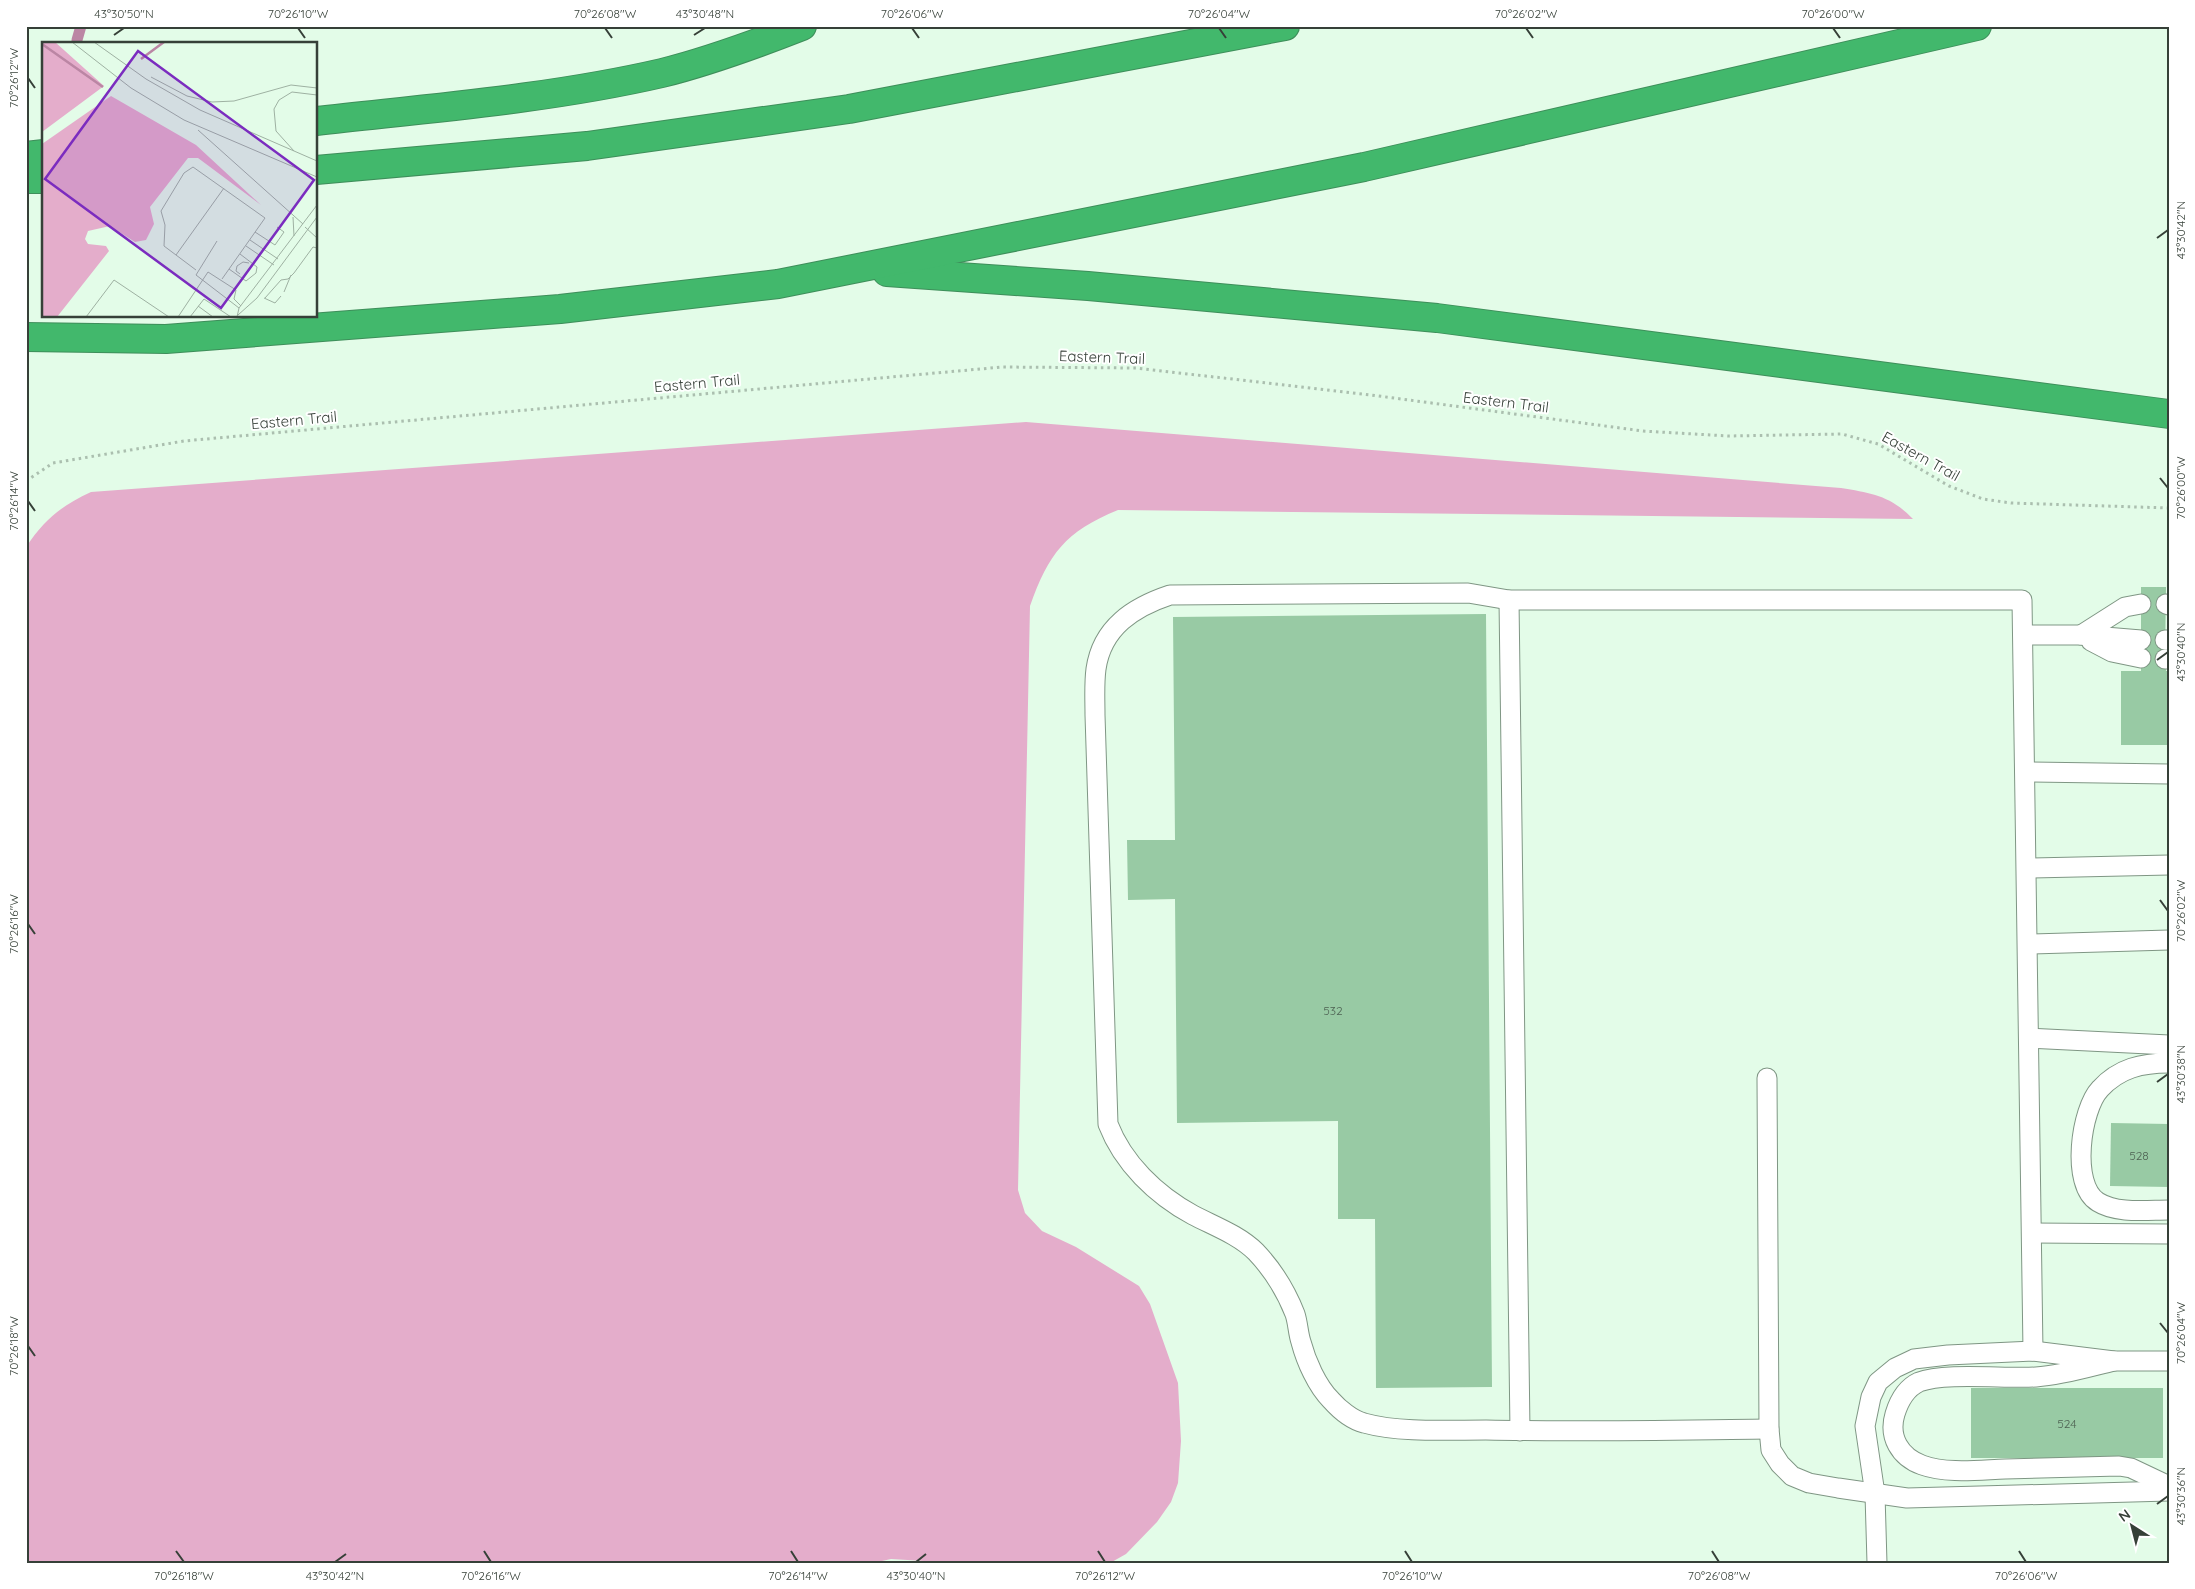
<svg xmlns="http://www.w3.org/2000/svg" width="2195" height="1589" viewBox="0 0 2195 1589" font-family="Quicksand,sans-serif">
<rect width="100%" height="100%" fill="#e3fce8"/>
<!-- forest -->
<path fill="#e4adcb" d="M1026 422 1841 488C1872 493 1891 496 1913 519L1118 510C1065 532 1049 553 1030 606L1018 1190 1025 1213 1042 1231 1076 1247 1139 1286 1150 1304 1178 1383 1181 1441 1178 1483 1171 1502 1157 1522 1126 1554 1110 1563H957L891 1559 873 1563H26V547C45 519 61 506 91 492Z"/>
<g fill="none" stroke-linecap="round" stroke-linejoin="round">
<!-- stream -->
<polyline stroke="#bb86a4" stroke-width="11" points="77,40 81,26"/>
</g>
<!-- building -->
<g fill="#98caa4">
<polygon points="2141,587 2166,587 2165,659 2166,671 2169,671 2169,745 2121,745 2121,671 2141,671"/>
<polygon points="1486,614 1492,1387 1376,1388 1375,1219 1338,1219 1338,1121 1177,1123 1175,899 1128,900 1127,840 1175,840 1173,617"/>
<polygon points="2111,1123 2169,1124 2169,1187 2110,1186"/>
<rect x="1971" y="1388" width="192" height="70"/>
</g>
<g fill="none" stroke-linecap="round" stroke-linejoin="round">
<defs>
<g id="service">
<polyline points="1509,600 1520,1431"/>
<polyline points="2166,604 2169,605"/>
<polyline points="2023,635 2081,635 2141,640"/>
<polyline points="2081,635 2125,607 2141,604"/>
<polyline points="2165,640 2169,640"/>
<polyline points="2091,641 2112,652 2141,658"/>
<polyline points="2165,659 2169,659"/>
<polyline points="2025,772 2169,774"/>
<polyline points="2027,868 2169,865"/>
<polyline points="2028,944 2169,940"/>
<polyline points="2029,1038 2169,1045"/>
<path d="M2169 1063C2142 1063 2119 1068 2100 1089 2081 1109 2070 1185 2098 1202 2117 1214 2147 1210 2169 1210"/>
<polyline points="1767,1078 1769,1429 1771,1450 1780,1464 1792,1476 1809,1483 1838,1488 1907,1498 2169,1491"/>
<polyline points="2032,1233 2169,1234"/>
<path d="M2114 1361C2089 1367 2063 1375 2036 1377 2006 1379 1945 1372 1919 1382 1906 1388 1899 1401 1895 1414 1888 1437 1900 1457 1922 1465 1947 1474 1978 1470 2005 1469 2043 1468 2081 1467 2119 1466L2131 1468 2169 1486"/>
<path d="M1769 1429C1675 1430 1581 1432 1486 1430 1448 1430 1400 1433 1364 1423 1352 1420 1339 1409 1331 1400 1317 1386 1306 1361 1301 1342 1298 1333 1298 1323 1295 1314 1286 1291 1273 1270 1256 1252 1239 1235 1214 1226 1193 1215 1156 1195 1123 1163 1108 1124L1095 715C1095 700 1094 684 1096 669 1102 627 1134 607 1170 595L1468 593 1509 600H2022L2033 1351"/>
<polyline points="1877,1563 1875,1494 1865,1426 1871,1397 1878,1382 1895,1368 1914,1359 1948,1355 2033,1351 2114,1361 2169,1361"/>
</g>
<g id="motorway">
<path d="M316 121C431 108 549 99 662 73 710 61 756 44 802 26"/>
<polyline points="26,156 44,154"/>
<polyline points="316,170 587,146 849,109 1285,26"/>
<polyline points="26,179 44,179"/>
<polyline points="887,272 1088,286 1437,318 2169,414"/>
<polyline points="26,337 166,339 560,309 778,284 1364,167 1977,26"/>
</g>
</defs>
<!-- service casing -->
<use href="#service" stroke="#7f9684" stroke-width="21"/>
<!-- motorway casing -->
<use href="#motorway" stroke="#3e8e5a" stroke-width="30"/>
<!-- path -->
<polyline stroke="#abbfaf" stroke-width="3" stroke-dasharray="2.5 4" stroke-linecap="butt" points="26,481 53,463 184,441 1002,367 1136,368 1371,395 1643,431 1728,436 1842,434 1878,444 1949,486 1983,499 2011,503 2169,508"/>
<!-- service -->
<use href="#service" stroke="#fff" stroke-width="19"/>
<!-- motorway -->
<use href="#motorway" stroke="#42b86c" stroke-width="28"/>
</g>
<!-- ticks -->
<path fill="none" stroke="#364038" stroke-width="2" d="M298 28 305 38M605 28 612 38M912 28 919 38M1219 28 1226 38M1526 28 1533 38M1833 28 1840 38M114 35 124 28M694 35 705 28M28 78 35 88M2157 238 2168 230M2160 478 2168 488M28 501 35 511M2157 660 2168 652M2160 900 2168 911M28 924 35 934M2157 1082 2168 1074M2160 1323 2168 1333M28 1346 35 1356M2157 1504 2168 1496M176 1551 184 1562M484 1551 491 1562M791 1551 798 1562M1098 1551 1105 1562M1405 1551 1412 1562M1712 1551 1719 1562M2019 1551 2026 1562M335 1562 346 1554M916 1562 926 1554"/>
<g text-anchor="middle" dominant-baseline="central" stroke-width="4" stroke-linejoin="round" paint-order="stroke">
<!-- number labels -->
<g font-size="12" fill="#4e6253">
<text x="1333" y="1010">532</text>
<text x="2139" y="1155">528</text>
<text x="2067" y="1423">524</text>
</g>
<!-- street labels -->
<g font-size="15" fill="#364038" stroke="#fff">
<text transform="translate(1102 357) rotate(2)">Eastern Trail</text>
<text transform="translate(697 383) rotate(-5)">Eastern Trail</text>
<text transform="translate(1506 402) rotate(7)">Eastern Trail</text>
<text transform="translate(294 420) rotate(-5)">Eastern Trail</text>
<text transform="translate(1921 456) rotate(29)">Eastern Trail</text>
</g>
</g>
<!-- overview -->
<g transform="translate(42 42)">
<rect width="275" height="275" fill="#e3fce8"/>
<path d="M0 0H13L62 44 0 90ZM69 54 154 103 219 163 156 116H146L108 165 112 182 104 198 93 200 68 184 46 189 43 197 46 202 64 204 67 209 15 275H0V102Z" fill="#e4adcb"/>
<path fill="none" stroke="#bb86a4" stroke-width="2.5" d="M0 2 61 45M99 17 122 0"/>
<path fill="none" stroke="#9eb1a2" stroke-width="1" d="M30 0 89 46 142 78 275 135M52 0 104 37 158 68 275 119M109 35 145 54 170 60 192 59 249 43 275 46M156 88 261 182M252 109 234 89 232 67 237 58 250 50 275 53M251 175 252 194M263 185 275 196M213 190 233 203 242 190 235 185M208 198 236 217M175 199 154 233 197 266M204 204 232 223M134 213 182 146M187 227 204 239 214 231 215 225 198 212M154 228 122 204 123 183 119 169 142 131 151 125 223 176 180 237M198 232 194 229 195 224 201 220 207 221M242 250 249 233M222 256 233 261 239 254M223 256 239 238 246 237 252 231 271 205 275 206M156 264 171 275M196 273 215 256 275 175M44 275 72 238 127 275M136 275 166 230 194 248 192 257 199 264M148 275 162 257 189 275M195 275 197 266 275 163"/>
<path fill="#7b2cbf" fill-opacity="0.15" stroke="#7b2cbf" stroke-width="2.5" d="M96 9 272 138 179 266 3 137Z"/>
<rect width="275" height="275" fill="none" stroke="#364038" stroke-width="2.5"/>
</g>
<!-- border -->
<rect width="2195" height="1589" fill="none" stroke="#ffffff" stroke-width="55"/>
<!-- north arrow -->
<g transform="translate(2132 1526) rotate(324)" stroke="#ffffff" stroke-width="4" paint-order="stroke">
<path d="M0-4L9 19L0 12L-9 19Z" fill="#364038"/>
<text y="-8" font-size="14" font-weight="bold" text-anchor="middle" fill="#364038">N</text>
</g>
<rect x="28" y="28" width="2140" height="1534" fill="none" stroke="#364038" stroke-width="2"/>
<g font-size="12" text-anchor="middle" fill="#364038">
<text x="124" y="18">43°30'50"N</text>
<text x="298" y="18">70°26'10"W</text>
<text x="605" y="18">70°26'08"W</text>
<text x="705" y="18">43°30'48"N</text>
<text x="912" y="18">70°26'06"W</text>
<text x="1219" y="18">70°26'04"W</text>
<text x="1526" y="18">70°26'02"W</text>
<text x="1833" y="18">70°26'00"W</text>
<text transform="translate(14 78) rotate(-90)" y="4">70°26'12"W</text>
<text transform="translate(2181 230) rotate(-90)" y="4">43°30'42"N</text>
<text transform="translate(2181 488) rotate(-90)" y="4">70°26'00"W</text>
<text transform="translate(14 501) rotate(-90)" y="4">70°26'14"W</text>
<text transform="translate(2181 652) rotate(-90)" y="4">43°30'40"N</text>
<text transform="translate(2181 911) rotate(-90)" y="4">70°26'02"W</text>
<text transform="translate(14 924) rotate(-90)" y="4">70°26'16"W</text>
<text transform="translate(2181 1074) rotate(-90)" y="4">43°30'38"N</text>
<text transform="translate(2181 1333) rotate(-90)" y="4">70°26'04"W</text>
<text transform="translate(14 1346) rotate(-90)" y="4">70°26'18"W</text>
<text transform="translate(2181 1496) rotate(-90)" y="4">43°30'36"N</text>
<text x="184" y="1580">70°26'18"W</text>
<text x="335" y="1580">43°30'42"N</text>
<text x="491" y="1580">70°26'16"W</text>
<text x="798" y="1580">70°26'14"W</text>
<text x="916" y="1580">43°30'40"N</text>
<text x="1105" y="1580">70°26'12"W</text>
<text x="1412" y="1580">70°26'10"W</text>
<text x="1719" y="1580">70°26'08"W</text>
<text x="2026" y="1580">70°26'06"W</text>
</g>
</svg>
